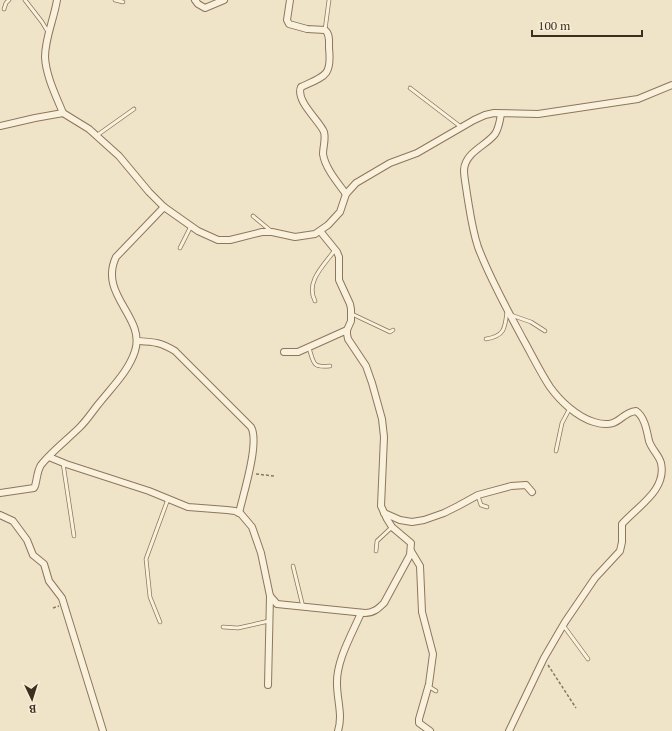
<svg xmlns="http://www.w3.org/2000/svg" width="672" height="731" viewBox="0 0 672 731" font-family="'PT Serif',serif">
<rect width="100%" height="100%" fill="#f0e4c8"/>
<g fill="none" stroke-linecap="round" stroke-linejoin="round">
<defs>
<g id="service">
<polyline points="25,0 42,22 48,32"/>
<polyline points="115,0 123,2"/>
<polyline points="4,9 6,3 9,0"/>
<polyline points="325,30 329,0"/>
<polyline points="410,88 461,127"/>
<polyline points="96,136 134,109"/>
<polyline points="253,216 271,231"/>
<polyline points="180,248 191,226"/>
<path d="M315 301C305 282 324 265 335 250"/>
<polyline points="352,314 390,332 393,330"/>
<polyline points="511,315 531,322 545,331"/>
<path d="M486 339C505 336 505 328 507 311"/>
<path d="M309 348C314 363 312 368 330 366"/>
<polyline points="556,451 562,423 570,408"/>
<polyline points="63,463 74,536"/>
<polyline points="478,496 481,505 487,507"/>
<polyline points="376,551 377,541 392,527"/>
<polyline points="293,566 303,607"/>
<polyline points="160,622 150,597 146,559 168,499"/>
<polyline points="563,625 588,659"/>
<polyline points="223,627 238,628 269,621"/>
<polyline points="428,686 436,691"/>
</g>
<g id="minor">
<path d="M57 0C54 19 45 38 45 57 46 76 56 96 63 113"/>
<polyline points="195,0 198,4 205,8 224,0"/>
<path d="M290 0 287 20 289 24 307 29 325 30C330 34 329 41 329 48 332 76 325 76 301 87 295 101 320 121 324 132 326 139 323 147 323 154 325 168 338 183 346 194"/>
<path d="M501 114C500 120 499 128 495 134 486 146 465 152 464 170 464 177 466 186 467 194 470 212 472 229 478 247 490 279 507 309 523 339 532 355 540 372 550 387 560 401 577 417 594 422 620 430 619 413 636 411 645 417 647 432 649 441 652 450 659 455 661 463 667 490 638 506 622 524V542L620 551 595 578 565 622 544 658 509 731"/>
<polyline points="0,126 35,118 63,113 89,129 119,156 149,192 164,207 198,231 218,240 230,240 262,232 272,232 295,237 315,234 328,225 340,212 346,194 356,183 390,163 417,153 474,120 485,115 494,113 538,114 638,99 672,85"/>
<path d="M137 341C154 342 160 342 175 351L251 427C260 442 243 495 239 513"/>
<polyline points="284,352 298,352 347,330"/>
<path d="M49 457 66 464 149 491 188 507 227 510 235 511 241 514 252 527 261 553 270 596 277 604 365 613C373 613 378 609 384 603L410 555 411 543 392 527 387 519 381 506 384 437 382 419 372 383 366 366 348 339 347 334V330L351 321V309L350 304 339 280V257L337 252 320 231"/>
<path d="M0 493 34 488 35 486C37 480 37 471 41 465 51 452 68 439 80 427 88 419 94 409 101 401 114 385 129 370 135 351 146 317 98 295 116 257L164 207"/>
<polyline points="384,513 400,520 412,522 424,520 444,513 458,506 478,495 511,486 526,485 532,492"/>
<polyline points="0,515 13,521 27,540 33,555 44,564 49,581 62,598 103,731"/>
<polyline points="411,551 420,566 422,612 433,654 429,684 419,719 419,723 430,731"/>
<polyline points="268,685 270,596"/>
<path d="M338 731C343 715 337 700 337 684 336 661 352 634 361 613"/>
</g>
</defs>
<!-- service casing -->
<use href="#service" stroke="#8d765c" stroke-width="4.5"/>
<!-- minor casing -->
<use href="#minor" stroke="#8d765c" stroke-width="8"/>
<!-- path -->
<g stroke="#8d765c" stroke-width="1.5" stroke-dasharray="3 2" stroke-linecap="butt">
<polyline points="256,474 274,476"/>
<polyline points="53,608 59,606"/>
<polyline points="548,665 576,708"/>
</g>
<!-- service -->
<use href="#service" stroke="#faf1dc" stroke-width="3"/>
<!-- minor -->
<use href="#minor" stroke="#faf1dc" stroke-width="6"/>
</g>
<!-- north arrow -->
<g transform="translate(32 699) rotate(176)" stroke="#f7eed8" stroke-width="3" paint-order="stroke">
<path d="M0-3L7 15L0 10L-7 15Z" fill="#3d2e20"/>
<text y="-6" font-size="11" font-weight="bold" text-anchor="middle" fill="#3d2e20">B</text>
</g>
<!-- scale -->
<path d="M532 30v6h110v-6" fill="none" stroke="#3d2e20" stroke-width="2"/>
<text x="538" y="30" font-size="12" fill="#3d2e20" stroke="#f7eed8" stroke-width="3" paint-order="stroke">100 m</text>
</svg>
